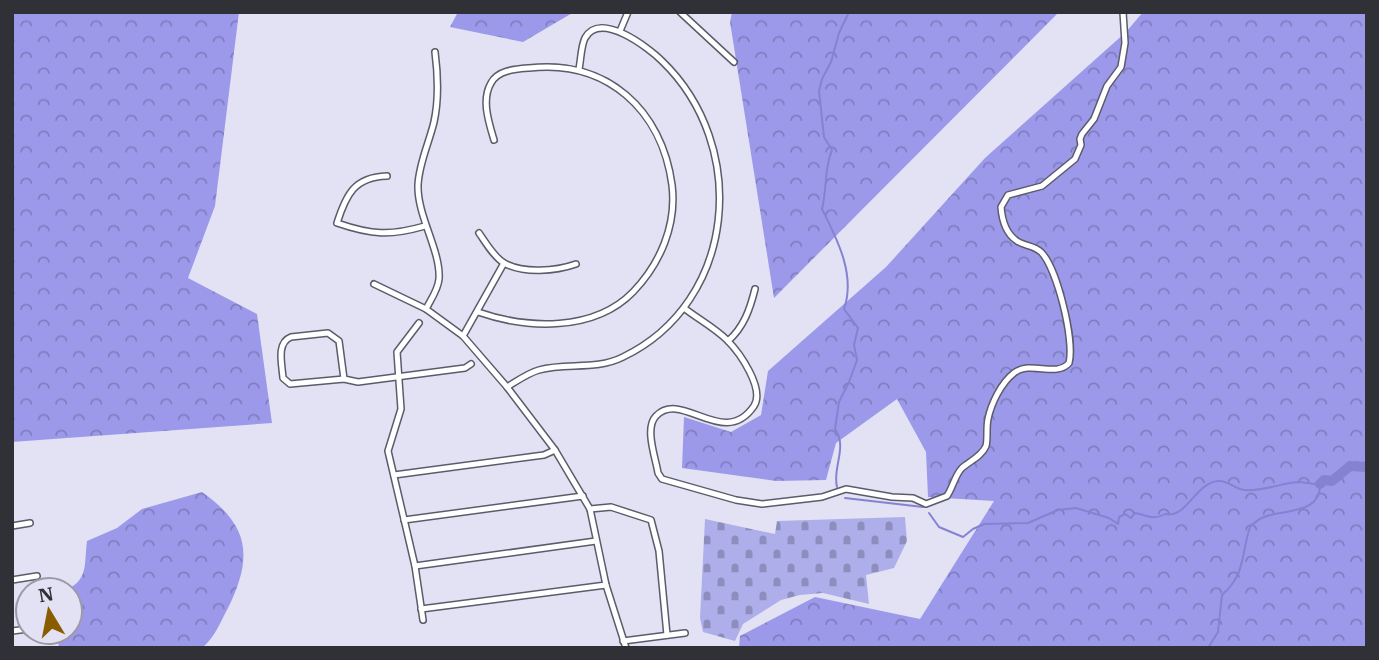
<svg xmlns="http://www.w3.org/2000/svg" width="1379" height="660" viewBox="0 0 1379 660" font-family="'IBM Plex Serif',serif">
<defs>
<pattern id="forest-crowns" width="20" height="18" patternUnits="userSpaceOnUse" patternTransform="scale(1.75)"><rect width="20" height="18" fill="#9c99eb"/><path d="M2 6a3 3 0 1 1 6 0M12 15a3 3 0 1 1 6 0" fill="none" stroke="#807dbf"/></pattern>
<pattern id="cemetery-stones" width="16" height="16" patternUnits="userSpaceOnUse" patternTransform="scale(1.75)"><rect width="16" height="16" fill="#aeaeea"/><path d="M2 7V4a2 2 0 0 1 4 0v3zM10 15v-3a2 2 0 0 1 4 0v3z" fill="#8e8ebe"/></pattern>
</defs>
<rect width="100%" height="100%" fill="#e2e2f4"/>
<!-- forest -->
<g fill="url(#forest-crowns)">
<polygon points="12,12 239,12 215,206 188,278 257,314 272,423 12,442"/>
<polygon points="458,12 574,12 523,42 450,27"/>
<polygon points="732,12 1059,12 774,298 730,22"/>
<polygon points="1143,12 1367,12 1367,648 739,648 740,636 815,597 920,619 994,501 928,497 926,452 897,399 836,443 826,480 776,481 682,468 684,417 731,432 761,415 768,371 886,267 985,158 1126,32"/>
<path d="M202 492C250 526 253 557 228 608 220 623 215 637 202 648H59L57 632H70V590H65C89 581 84 563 87 541L117 528 142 509Z"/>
</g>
<!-- cemetery -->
<polygon fill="url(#cemetery-stones)" points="905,517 907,541 894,568 866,575 869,604 823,593 800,595 781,600 743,624 735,641 703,632 700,618 705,519 775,534 777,521"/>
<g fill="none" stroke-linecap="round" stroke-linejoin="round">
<!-- stream -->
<g stroke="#8682d2" stroke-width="2">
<path d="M837 487C832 468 848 447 835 429L839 402 849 382 857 360 854 345 858 328 844 309C856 275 837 239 822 209 827 190 824 168 832 150L824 137 819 91 822 79 831 62 839 33 849 12"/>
<polyline points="845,498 923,507"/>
<path d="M929 513 939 527 963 537 973 529 984 524 1028 523 1058 510 1076 508 1109 518 1118 524 1119 517 1125 514 1131 518 1135 513C1146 515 1154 521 1165 514 1187 519 1195 483 1218 481 1228 480 1235 489 1244 490 1262 492 1280 483 1298 482 1305 482 1312 485 1320 484 1321 515 1283 509 1264 517 1258 519 1254 523 1250 527 1241 554 1246 574 1222 595L1218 632 1208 648"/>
</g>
<!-- river -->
<polyline stroke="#8682d2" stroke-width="10" points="1320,484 1324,480 1332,481 1350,466 1367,467"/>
<defs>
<g id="street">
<polyline points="680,12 734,62"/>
<polyline points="620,31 628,12"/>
<path d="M387 176C354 177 346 195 337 223 372 235 390 236 425 226"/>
<path d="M479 233C486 243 494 257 504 263 524 274 556 271 576 264"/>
<polyline points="374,284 426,309 463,336 507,387 555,450 590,509 606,585 626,648"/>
<path d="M684 308C698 319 715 328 727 340 740 353 765 389 754 406 724 450 682 389 656 416 644 428 656 459 658 473L662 479 736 500 762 504 822 497 846 489 892 497 913 498 926 504 947 496C953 487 955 475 962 468 970 461 982 456 986 446 988 438 986 428 988 419 991 404 1001 383 1014 373 1031 360 1056 378 1069 363 1075 341 1057 268 1041 252 1034 245 1024 246 1017 241 1005 233 1002 220 1001 207L1008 195 1042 186 1075 159 1081 145 1080 139 1082 134 1094 119 1107 86 1121 67 1125 43 1123 12"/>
<path d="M426 309C431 299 438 290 439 279 441 251 417 216 418 185 419 163 429 143 434 122 439 99 438 75 435 52"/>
<path d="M478 312C527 329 594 332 633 292 660 264 677 225 672 185 662 110 607 59 529 68 516 69 498 70 491 83 481 100 489 123 494 140"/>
<polyline points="419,323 397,352 401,409 388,451 415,566 423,620"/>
<polyline points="463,336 504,263"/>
<path d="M728 341C744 327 750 309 755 289"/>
<path d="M344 379 339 341 328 333 291 337C276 343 282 364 283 378L290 384 344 379 358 382 465 368 471 364"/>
<path d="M507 387C517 381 528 373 539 370 567 362 595 371 623 357 737 302 750 146 662 61 649 48 600 10 585 38 581 46 581 59 579 69"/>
<polyline points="394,475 544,455 555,450"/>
<polyline points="590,509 611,507 651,520 659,551 667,635"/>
<polyline points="404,520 583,496"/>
<polyline points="12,526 30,523"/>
<polyline points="415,566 596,541"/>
<polyline points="12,580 37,576"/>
<polyline points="421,609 606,585"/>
<polyline points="12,631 28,629"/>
<polyline points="623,641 685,633"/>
</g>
</defs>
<!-- street casing -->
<use href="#street" stroke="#5b5b6a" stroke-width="8"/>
<!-- street -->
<use href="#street" stroke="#fff" stroke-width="5"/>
</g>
<!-- border -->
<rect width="1379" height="660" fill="none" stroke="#303037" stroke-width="28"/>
<!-- north arrow -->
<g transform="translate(49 611) rotate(350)"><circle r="33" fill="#e2e2f4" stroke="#9b9ba8" stroke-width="2"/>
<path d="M0-5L12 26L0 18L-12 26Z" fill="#8a5c01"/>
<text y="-10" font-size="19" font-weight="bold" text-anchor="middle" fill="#303037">N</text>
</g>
</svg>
